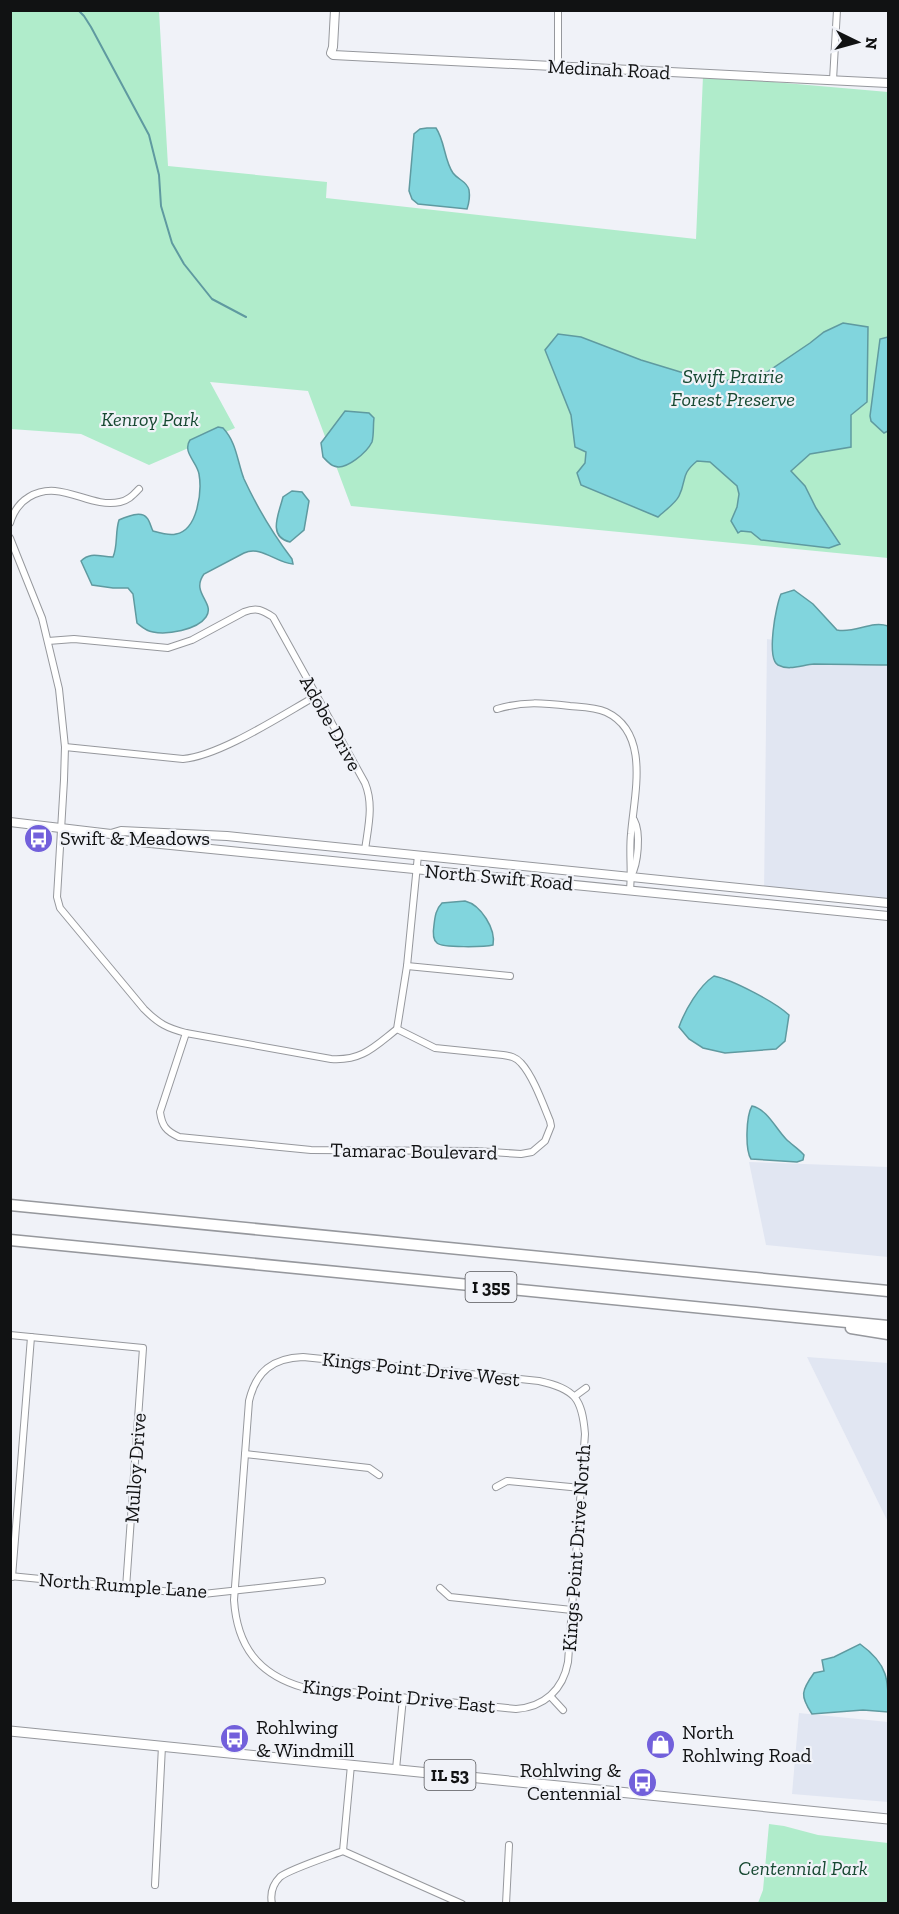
<svg xmlns="http://www.w3.org/2000/svg" width="899" height="1914" viewBox="0 0 899 1914" font-family="'Zilla Slab',serif">
<rect width="100%" height="100%" fill="#f0f2f8"/>
<!-- built -->
<g fill="#e1e6f2">
<polygon points="767,639 888,656 888,907 764,894"/>
<polygon points="749,1162 888,1167 888,1257 766,1245"/>
<polygon points="807,1357 888,1363 888,1522"/>
<polygon points="799,1713 888,1722 888,1802 792,1794"/>
</g>
<!-- green -->
<g fill="#b0eccb">
<polygon points="10,11 159,11 168,166 327,182 326,198 696,239 703,76 888,92 888,558 351,506 308,391 210,382 235,428 149,465 81,434 11,429"/>
<polygon points="769,1824 784,1826 818,1835 888,1843 888,1903 758,1903 763,1890"/>
</g>
<!-- water -->
<g fill="#81d5dd" stroke="#5f9aa0" stroke-width="1.5">
<path d="M427 128H436C445 141 444 160 453 173 458 180 467 181 469 190 470 196 469 203 467 209L418 204 412 199 409 191 414 134 420 129Z"/>
<path d="M843 323 868 327 867 402 851 415V447L810 454 791 471 805 486 816 508 840 544 829 548 761 540 751 532 741 531 738 533 731 521 737 507 739 494 737 486 710 462 697 461C680 475 687 480 679 496 675 504 664 511 658 517L581 485 577 473 585 463 586 452 575 447 571 415 545 350 558 334 581 337 641 360 710 381 741 380 767 372 810 343 824 332Z"/>
<polygon points="888,337 888,431 884,433 871,421 870,416 880,339"/>
<path d="M345 411 369 413 374 418C373 425 374 435 372 442 367 452 346 471 334 466 330 465 326 460 323 457L321 443Z"/>
<path d="M218 427 223 428C237 443 237 461 244 479 257 507 273 534 292 559L293 564C276 563 261 545 244 553L204 574C190 593 216 603 206 617 197 630 167 635 153 632 146 631 142 627 137 623L133 594 128 588H113L92 585 81 561C91 551 100 557 113 557 118 546 115 532 119 520 126 517 141 510 147 518 150 521 151 528 153 531 160 533 169 536 176 534 198 530 202 491 199 474 197 462 182 452 190 440Z"/>
<path d="M292 491 302 492 309 501 304 530 290 542C267 537 279 513 283 497Z"/>
<path d="M794 590 813 604 837 630C855 634 871 620 888 626V665C864 665 839 664 814 664 802 665 789 671 778 665 766 658 776 605 781 594Z"/>
<path d="M465 901C481 905 496 929 493 945 485 947 442 948 437 943 432 939 433 931 434 925 435 916 436 909 442 903Z"/>
<path d="M714 976C733 980 775 1002 789 1015L785 1041 776 1049 725 1053 703 1048 689 1039 679 1027C685 1010 699 986 714 976Z"/>
<path d="M752 1106C767 1109 776 1129 786 1139 792 1145 799 1149 804 1155L803 1160 797 1162 751 1159C745 1150 746 1116 752 1106Z"/>
<path d="M860 1644C888 1664 889 1680 888 1712L863 1710 812 1714C800 1696 801 1691 814 1673L824 1671 822 1660 834 1657Z"/>
</g>
<g fill="none" stroke-linecap="round" stroke-linejoin="round">
<!-- stream -->
<polyline stroke="#5f9aa0" stroke-width="2" points="78,10 84,16 91,27 149,135 159,175 161,206 172,243 184,264 212,299 246,317"/>
<defs>
<g id="street">
<polyline points="558,66 558,10"/>
<polyline points="833,80 837,10"/>
<path d="M10 523C13 513 19 503 29 497 60 478 89 509 120 502 129 500 133 495 139 489"/>
<path d="M10 538 42 618 59 689 65 747 64 780 57 897 60 908 144 1009C159 1024 167 1028 186 1033L331 1059C362 1061 374 1047 397 1029L407 966 418 855"/>
<path d="M48 641 74 639 168 648 192 640 244 612C257 607 262 610 273 617L365 783C374 805 368 827 365 850"/>
<path d="M497 709C524 701 543 703 570 706 582 707 595 707 606 712 651 733 634 795 631 834 629 853 632 871 630 889"/>
<path d="M65 747 183 759C220 756 282 715 316 696"/>
<path d="M631 876C638 864 641 833 634 820"/>
<polyline points="407,966 510,976"/>
<path d="M186 1033 160 1112C162 1126 166 1131 179 1137L311 1150 476 1151 521 1154 532 1152 545 1141 551 1126 550 1121C543 1104 533 1076 521 1063 516 1057 510 1056 503 1055L435 1048 397 1029"/>
<polyline points="10,1335 143,1348 126,1588"/>
<path d="M303 1357 539 1381C575 1389 582 1398 585 1434L568 1662C563 1690 544 1707 516 1709L302 1687C258 1674 237 1646 234 1600L249 1401C256 1371 273 1358 303 1357Z"/>
<polyline points="575,1396 586,1388"/>
<polyline points="245,1454 369,1468 379,1475"/>
<polyline points="496,1487 507,1481 581,1488"/>
<polyline points="10,1576 183,1593 203,1594 322,1581"/>
<polyline points="12,1577 31,1337"/>
<polyline points="440,1588 450,1597 572,1610"/>
<polyline points="551,1697 563,1710"/>
<polyline points="396,1769 403,1698"/>
<polyline points="343,1851 462,1904"/>
<polyline points="155,1885 162,1746"/>
<path d="M272 1904C270 1894 273 1884 280 1877 288 1870 330 1856 343 1851L351 1765"/>
<polyline points="506,1904 509,1845"/>
</g>
<g id="secondary">
<polyline points="335,10 333,47 331,53 333,55 888,83"/>
<polyline points="10,822 111,834 121,831 227,836 888,903"/>
<polyline points="111,834 120,840 888,916"/>
</g>
<polyline id="primary" points="10,1731 888,1819"/>
<g id="highway">
<polyline points="10,1205 888,1291"/>
<polyline points="10,1240 888,1326"/>
<polyline points="851,1328 888,1334"/>
</g>
</defs>
<!-- street casing -->
<use href="#street" stroke="#96989d" stroke-width="8"/>
<!-- secondary casing -->
<use href="#secondary" stroke="#96989d" stroke-width="10"/>
<!-- primary casing -->
<use href="#primary" stroke="#96989d" stroke-width="11"/>
<!-- highway casing -->
<use href="#highway" stroke="#96989d" stroke-width="13"/>
<!-- street -->
<use href="#street" stroke="#fff" stroke-width="6"/>
<!-- secondary -->
<use href="#secondary" stroke="#fff" stroke-width="8"/>
<!-- primary -->
<use href="#primary" stroke="#fff" stroke-width="9"/>
<!-- highway -->
<use href="#highway" stroke="#fff" stroke-width="10"/>
</g>
<!-- icons -->
<defs>
<symbol id="bus-disc" viewBox="-11 -11 22 22"><circle r="9.5" fill="#7260db" stroke="#f0f2f8"/><path d="M-5-6H5V4H4V6H2V4H-2V6H-4V4H-5ZM-3.5-4V0h7V-4ZM-3.5 1.2v1.5H-2V1.2ZM2 1.2v1.5H3.5V1.2Z" fill="#fff"/></symbol>
<symbol id="shop-disc" viewBox="-11 -11 22 22"><circle r="9.5" fill="#7260db" stroke="#f0f2f8"/><path d="M-5-2.5h2.3a2.7 3.5 0 0 1 5.4 0H5L5.5 6h-11ZM-1.5-2.5h3a1.5 2.3 0 0 0-3 0Z" fill="#fff"/></symbol>
</defs>
<g fill-rule="evenodd">
<use href="#bus-disc" x="22" y="822" width="33" height="33"/>
<use href="#bus-disc" x="218" y="1722" width="33" height="33"/>
<use href="#shop-disc" x="644" y="1728" width="33" height="33"/>
<use href="#bus-disc" x="626" y="1766" width="33" height="33"/>
</g>
<g text-anchor="middle" dominant-baseline="central" stroke-width="4.5" stroke-linejoin="round" paint-order="stroke">
<!-- shield labels -->
<g fill="#f0f2f8" stroke="#545558" stroke-width="1.5">
<rect x="465.5" y="1272" width="51" height="30" rx="4.5"/>
<rect x="424.5" y="1760" width="51" height="30" rx="4.5"/>
</g>
<g font-size="18" font-weight="bold" fill="#111213">
<text x="491" y="1287">I 355</text>
<text x="450" y="1775">IL 53</text>
</g>
<!-- street labels -->
<g font-size="20" fill="#111213" stroke="#f0f2f8">
<text transform="translate(609 69) rotate(3)">Medinah Road</text>
<text transform="translate(331 723) rotate(61)">Adobe Drive</text>
<text transform="translate(499 877) rotate(5)">North Swift Road</text>
<text transform="translate(414 1151) rotate(1)">Tamarac Boulevard</text>
<text transform="translate(421 1369) rotate(6)">Kings Point Drive West</text>
<text transform="translate(135 1468) rotate(-86)">Mulloy Drive</text>
<text transform="translate(576 1548) rotate(-86)">Kings Point Drive North</text>
<text transform="translate(123 1585) rotate(4)">North Rumple Lane</text>
<text transform="translate(399 1696) rotate(6)">Kings Point Drive East</text>
</g>
<!-- park labels -->
<g font-size="20" font-style="italic" fill="#164831" stroke="#f0f2f8">
<text x="733" y="376">Swift Prairie<tspan x="733" dy="23">Forest Preserve</tspan></text>
<text x="150" y="419">Kenroy Park</text>
<text x="803" y="1868">Centennial Park</text>
</g>
<!-- poi labels -->
<g font-size="20" fill="#111213" stroke="#f0f2f8" text-anchor="start">
<text x="60" y="838">Swift &amp; Meadows</text>
<text x="256" y="1727">Rohlwing<tspan x="256" dy="23">&amp; Windmill</tspan></text>
<text x="682" y="1732">North<tspan x="682" dy="23">Rohlwing Road</tspan></text>
<text x="621" y="1770" text-anchor="end">Rohlwing &amp;<tspan x="621" dy="23">Centennial</tspan></text>
</g>
</g>
<!-- border -->
<rect width="899" height="1914" fill="none" stroke="#111213" stroke-width="24"/>
<!-- north arrow -->
<g transform="translate(857 42) rotate(95)" stroke="#f0f2f8" stroke-width="4.5" paint-order="stroke">
<path d="M0-4.5L10 22L0 15L-10 22Z" fill="#111213"/>
<text y="-9" font-size="16" font-weight="bold" text-anchor="middle" fill="#111213">N</text>
</g>
</svg>
